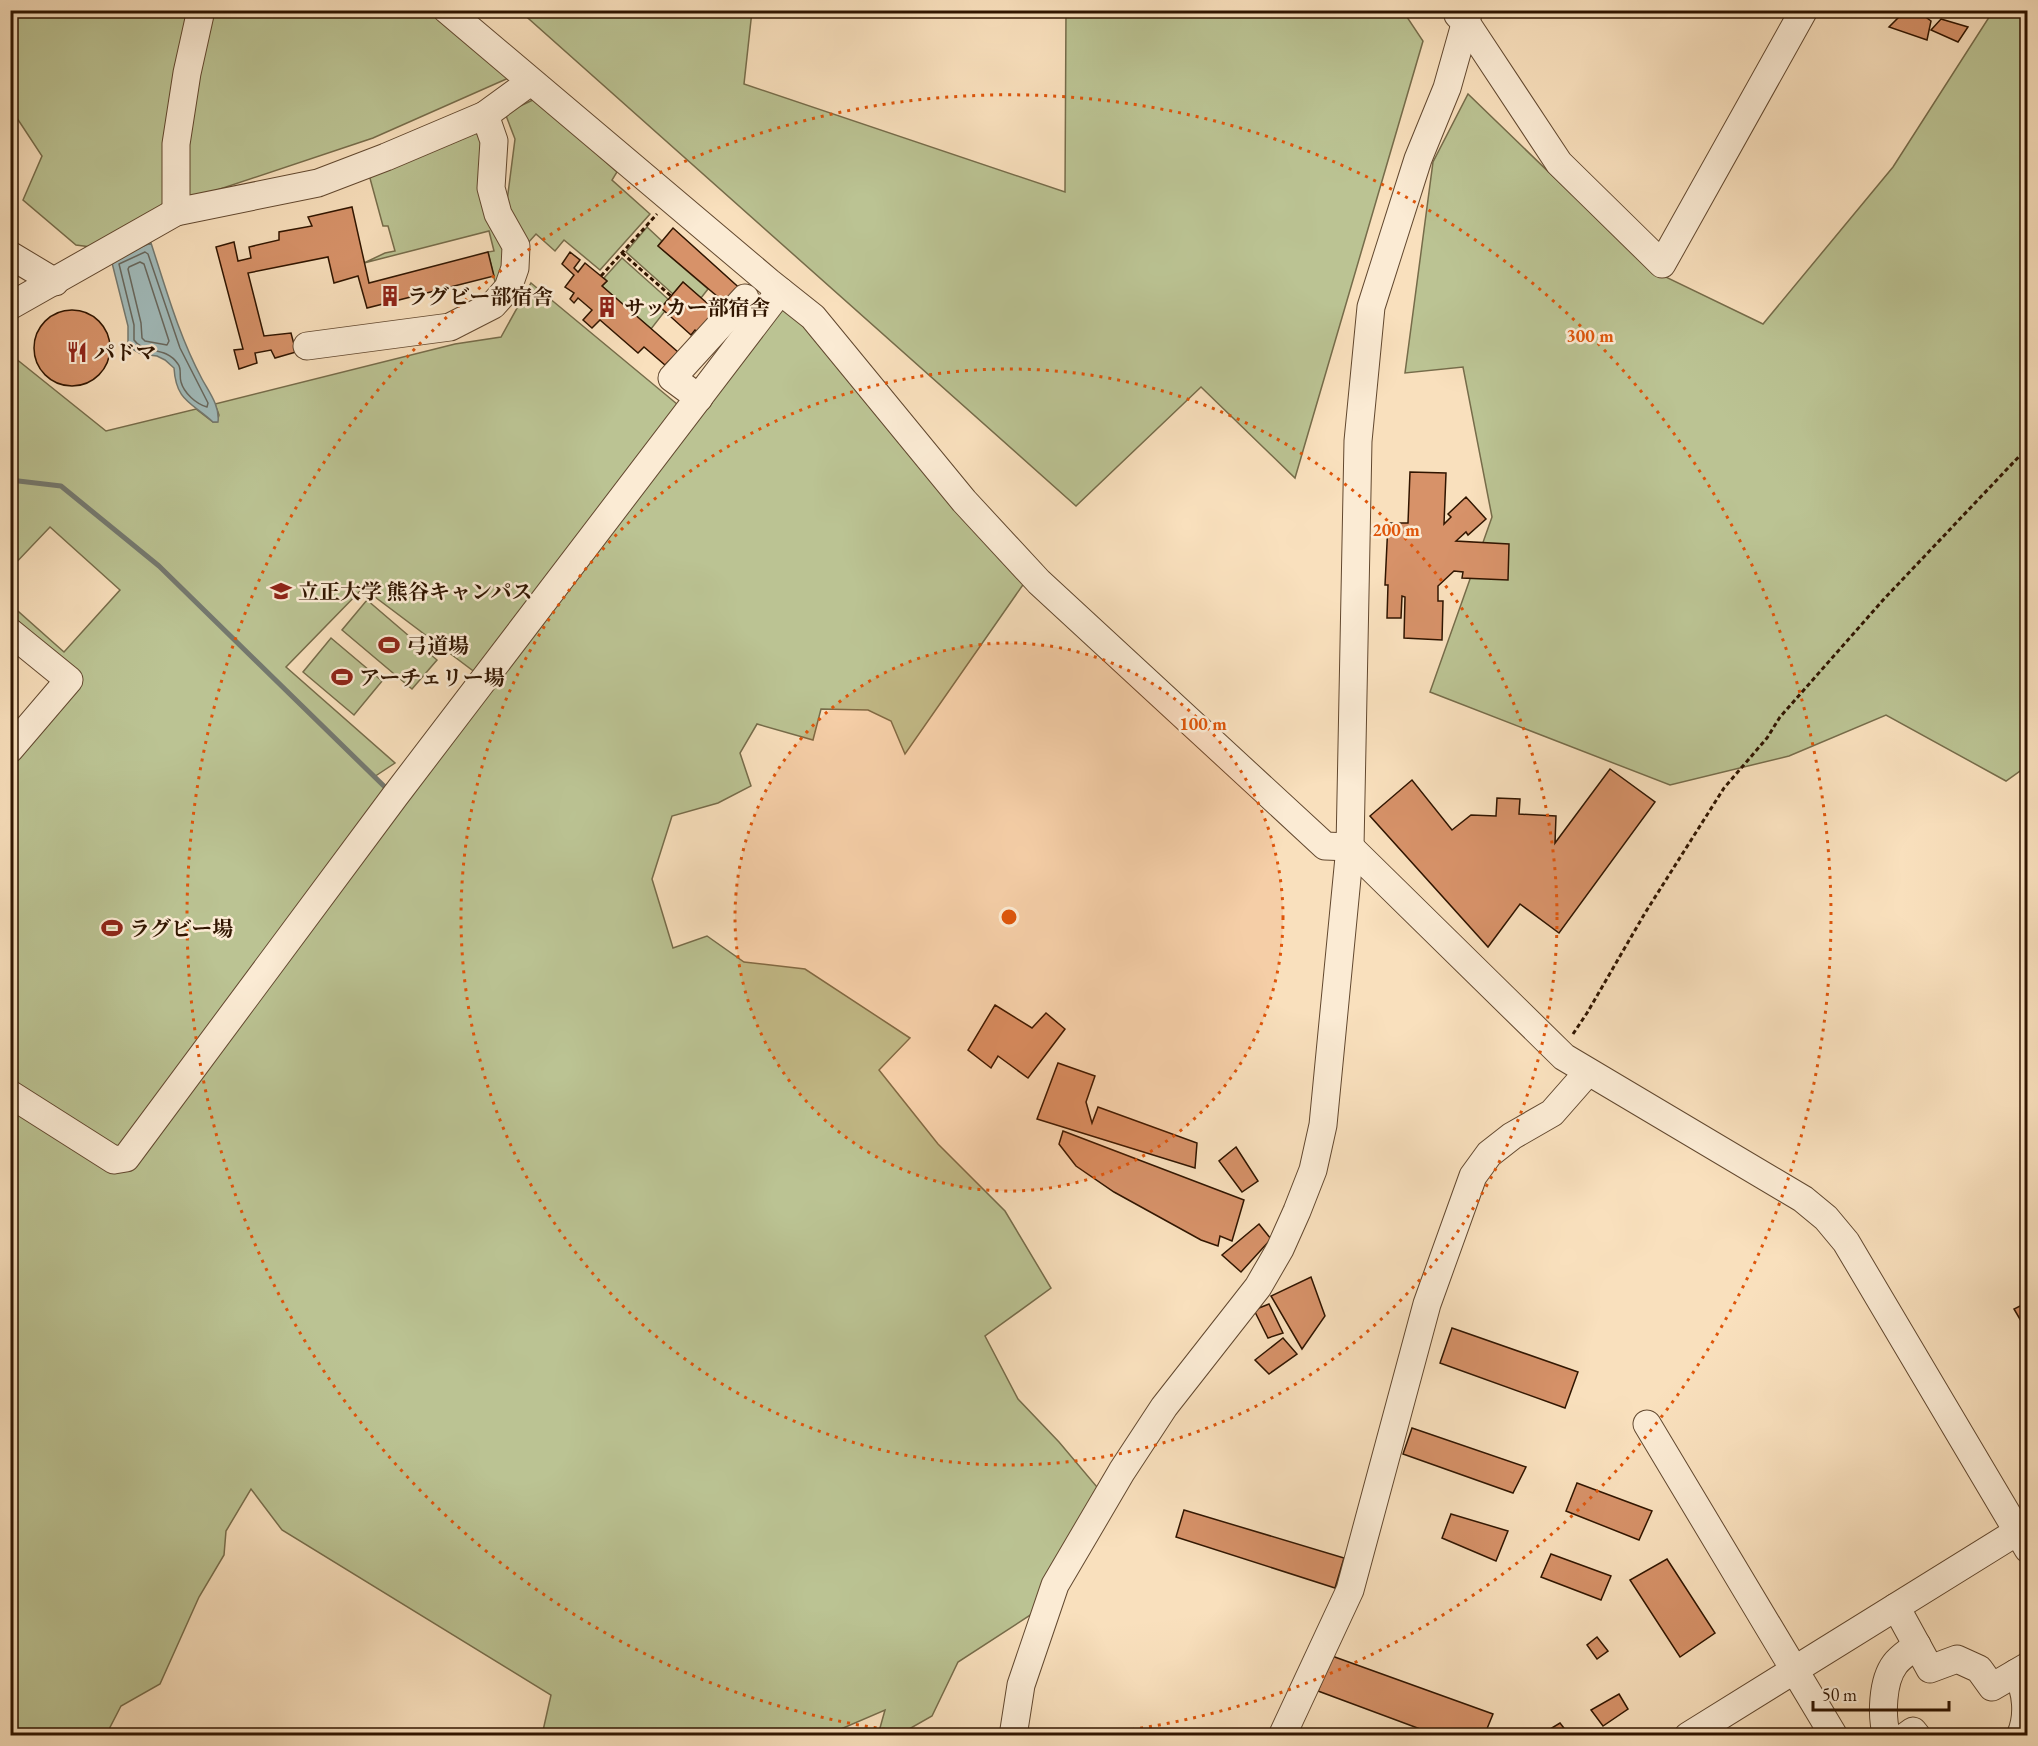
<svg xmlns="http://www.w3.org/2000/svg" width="2038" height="1746" viewBox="0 0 2038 1746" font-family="'EB Garamond','Noto Serif JP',serif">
<rect width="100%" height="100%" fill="#f9e0bd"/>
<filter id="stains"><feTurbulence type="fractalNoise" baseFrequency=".00333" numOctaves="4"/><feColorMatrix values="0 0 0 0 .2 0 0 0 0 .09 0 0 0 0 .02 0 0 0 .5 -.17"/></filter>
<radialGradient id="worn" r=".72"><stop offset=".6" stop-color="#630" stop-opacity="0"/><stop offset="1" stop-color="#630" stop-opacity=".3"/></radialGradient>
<!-- green -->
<g fill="#bbc393" stroke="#766c4a" stroke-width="1.5">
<polygon points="11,11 448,11 522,72 373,138 166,207 91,247 76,245 23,200 42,156 11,109"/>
<polygon points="520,11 752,11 744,84 1065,192 1066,11 1403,11 1423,41 1295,478 1201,387 1076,506"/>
<polygon points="1993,11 2027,11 2027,766 2006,781 1886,715 1789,756 1670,785 1430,692 1492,517 1463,367 1405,373 1433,162 1468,94 1649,269 1763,324 1893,167"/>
<polygon points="535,99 617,172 612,180 650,214 600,270 564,240 555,251 536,234 527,244 506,209 515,139 505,113"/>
<polygon points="473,127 480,139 510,258 496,286 488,252 494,251 489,231 364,263 385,253 395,251 388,226 383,226 368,171"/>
<polygon points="647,227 662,241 658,246 708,289 701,298 683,282 673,294 626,252"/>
<polygon points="622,258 668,299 661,308 665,311 651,329 602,286 607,281 604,278"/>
<polygon points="531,283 683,409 476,673 363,588 286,667 395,763 374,777 392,793 125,1155 11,1091 11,760 81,675 11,615 11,605 64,652 120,590 50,527 11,568 10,354 106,431 196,409 213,422 217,422 219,415 215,404 455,344 501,337"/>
<polygon points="787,301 1027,579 905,754 891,721 868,710 821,709 813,740 757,724 740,753 751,786 718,803 672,816 652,879 673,948 707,936 744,962 805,969 910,1038 879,1070 938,1144 1005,1211 1051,1288 985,1336 1018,1399 1059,1442 1097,1487 1035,1612 958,1662 932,1716 909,1729 907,1735 878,1735 885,1710 827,1735 542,1735 551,1695 282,1530 251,1489 226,1531 224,1555 199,1597 160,1684 121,1706 106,1735 11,1735 10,1103 115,1167"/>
<polygon points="367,600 437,660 412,689 342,630"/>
<polygon points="331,638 382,681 354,715 303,672"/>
</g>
<!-- water -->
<path fill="#a1bbbb" stroke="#747970" stroke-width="1.5" d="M151 243C166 289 179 336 202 379 209 392 220 406 218 422H213C191 402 176 401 174 368L165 360 157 356 141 354 134 350 128 342V326L111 259Z"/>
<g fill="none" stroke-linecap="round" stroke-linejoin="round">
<!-- shore -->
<g stroke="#68685e" stroke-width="1.5">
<path d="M145 252 148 254 180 348 208 403 207 407C196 404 184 393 181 382 179 376 182 369 178 364 165 345 144 355 134 340V325L119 264Z"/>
<polygon points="140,262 144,264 169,341 167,345 145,341 142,338 141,323 128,269 129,267"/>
</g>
<!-- stream -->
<polyline stroke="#747970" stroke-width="5" points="10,480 61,486 159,566 389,791"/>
</g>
<!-- building -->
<g fill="#d79269" stroke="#301500" stroke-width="1.5">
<polygon points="1906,10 1916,10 1931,21 1927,40 1889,27"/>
<polygon points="1941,19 1968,27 1958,42 1931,30"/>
<polygon points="352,207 369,283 488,252 494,276 367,308 358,276 334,283 328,257 248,273 264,336 291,333 296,352 275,358 271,350 255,353 257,363 239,369 234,350 243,349 216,247 234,242 238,261 251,258 249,247 279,240 279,232 312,226 308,217"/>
<polygon points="673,228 745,293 731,308 658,246"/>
<polygon points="570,252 580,260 574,268 578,272 585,263 607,281 602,286 678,352 665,365 644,347 638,353 600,320 592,328 583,320 592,310 578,298 574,303 570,299 574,293 565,287 574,275 562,264"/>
<polygon points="683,282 715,310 710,316 713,318 699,333 695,330 691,335 661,308"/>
<circle cx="72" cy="348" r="38"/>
<polygon points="1410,472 1446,473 1444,524 1451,517 1448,514 1466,497 1486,519 1468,535 1466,532 1456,541 1509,544 1508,580 1462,578 1463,572 1454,571 1438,586 1438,601 1443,601 1442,640 1404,638 1405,597 1402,596 1401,618 1387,618 1388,585 1385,585 1388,523 1408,523"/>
<polygon points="1610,769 1655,802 1559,933 1520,904 1488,947 1370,816 1412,780 1452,830 1471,815 1496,816 1497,798 1520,799 1519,814 1556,816 1555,843"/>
<polygon points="995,1005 1032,1028 1046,1013 1065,1029 1028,1078 998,1056 991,1068 968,1050"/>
<polygon points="1058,1063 1095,1076 1086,1102 1092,1123 1098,1107 1197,1143 1195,1168 1037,1119"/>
<polygon points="1063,1131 1244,1200 1232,1241 1220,1236 1218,1246 1201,1240 1114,1192 1076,1166 1059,1144"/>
<polygon points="1236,1147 1258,1181 1242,1192 1219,1161"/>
<polygon points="1259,1224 1271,1239 1241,1272 1222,1255"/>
<polygon points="1311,1277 1325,1316 1302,1349 1271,1296"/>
<polygon points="2028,1302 2028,1333 2014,1309"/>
<polygon points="1269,1304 1283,1333 1268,1338 1254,1310"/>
<polygon points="1452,1328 1578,1372 1565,1408 1440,1363"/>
<polygon points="1283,1338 1297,1354 1269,1374 1255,1360"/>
<polygon points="1412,1428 1526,1467 1513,1493 1403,1454"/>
<polygon points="1577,1483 1652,1511 1639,1540 1566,1511"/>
<polygon points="1184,1510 1344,1558 1335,1588 1176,1537"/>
<polygon points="1451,1514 1508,1531 1496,1561 1442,1538"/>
<polygon points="1551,1554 1611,1576 1601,1600 1541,1577"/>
<polygon points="1667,1559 1715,1633 1680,1657 1630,1580"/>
<polygon points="1597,1637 1608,1651 1597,1659 1587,1645"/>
<polygon points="1332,1656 1493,1714 1484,1736 1439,1736 1318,1691"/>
<polygon points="1619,1694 1628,1709 1603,1726 1591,1710"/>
<polygon points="1560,1723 1570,1736 1540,1735"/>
</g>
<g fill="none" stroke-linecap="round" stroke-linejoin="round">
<defs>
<g id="minor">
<polyline points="447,10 769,282 813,317 964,501 1039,582 1325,846 1350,847 1564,1057 1803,1199 1826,1218 1846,1242 2028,1549"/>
<polyline points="1458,15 1467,24 1559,163 1662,264 1804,10"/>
<polyline points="176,212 176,144 187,73 201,10"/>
<polyline points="10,255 55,282"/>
<polyline points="10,306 176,212 318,183 386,157 485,115 530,82"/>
<polyline points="307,346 450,327 493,305 508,288 515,268 516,246 498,214 491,188 494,141 485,115"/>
<polyline points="699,398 672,378 745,298"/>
<polyline points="10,632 69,680 10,749"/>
<polyline points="10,1094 114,1160 126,1158 395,796 780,291"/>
<polyline points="1647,1424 1834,1736"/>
<polyline points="1896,1607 1930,1669 1957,1659 1979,1669 1992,1687 2028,1666"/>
<path d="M2016 1673C2027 1690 2029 1717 2020 1736"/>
<polyline points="1013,1736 1021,1685 1055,1585 1122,1471 1164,1407 1258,1287 1280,1249 1297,1211 1313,1170 1323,1125 1350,847 1358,441 1371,307 1418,159 1447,88 1469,10"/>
<polyline points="1282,1736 1350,1590 1427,1304 1473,1176 1489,1154 1512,1136 1552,1113 1588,1072"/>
<polyline points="1688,1736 2028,1525"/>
<path d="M1887 1736C1881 1717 1882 1681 1895 1664 1900 1657 1910 1651 1917 1645"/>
<polyline points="1906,1736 1913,1731 1917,1736"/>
</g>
</defs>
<!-- minor casing -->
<use href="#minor" stroke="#62482f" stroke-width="29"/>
<!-- path -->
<g stroke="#301500" stroke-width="3" stroke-dasharray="4.5 3" stroke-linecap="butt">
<polyline points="622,253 671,296"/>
<polyline points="601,276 657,214"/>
<polyline points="1573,1034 1587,1013 1645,913 1724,788 1767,738 1780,717 1884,599 2028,447"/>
</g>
<!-- minor -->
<use href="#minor" stroke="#fbebd4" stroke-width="27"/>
</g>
<!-- distance rings -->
<circle cx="1009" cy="917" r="274" fill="#df560b" fill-opacity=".12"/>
<g fill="none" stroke="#df560b" stroke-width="3" stroke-dasharray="3 6">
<circle cx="1009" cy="917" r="274"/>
<circle cx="1009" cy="917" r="548"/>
<path d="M930 1735A822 822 0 1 1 1088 1735"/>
</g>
<!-- icons -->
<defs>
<symbol id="building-bare" viewBox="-9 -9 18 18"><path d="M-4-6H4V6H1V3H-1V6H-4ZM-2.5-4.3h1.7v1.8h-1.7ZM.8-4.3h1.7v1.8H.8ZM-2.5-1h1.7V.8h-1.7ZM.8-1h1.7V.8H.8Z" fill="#8f2418" stroke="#fbebd4" stroke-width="2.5" paint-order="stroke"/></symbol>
<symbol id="restaurant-bare" viewBox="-9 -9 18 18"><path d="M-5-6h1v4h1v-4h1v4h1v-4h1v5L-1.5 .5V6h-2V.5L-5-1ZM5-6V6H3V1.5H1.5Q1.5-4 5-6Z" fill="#8f2418" stroke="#fbebd4" stroke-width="2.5" paint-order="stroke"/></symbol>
<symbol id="university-bare" viewBox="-9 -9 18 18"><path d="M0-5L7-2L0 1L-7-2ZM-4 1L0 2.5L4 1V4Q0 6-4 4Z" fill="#8f2418" stroke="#fbebd4" stroke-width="2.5" paint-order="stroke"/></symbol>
<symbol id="stadium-bare" viewBox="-9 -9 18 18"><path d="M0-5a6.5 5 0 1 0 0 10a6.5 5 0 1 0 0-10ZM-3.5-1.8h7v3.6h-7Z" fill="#8f2418" stroke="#fbebd4" stroke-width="2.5" paint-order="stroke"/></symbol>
</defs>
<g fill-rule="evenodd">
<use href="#building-bare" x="375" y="281" width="30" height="30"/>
<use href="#building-bare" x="592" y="292" width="30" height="30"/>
<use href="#restaurant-bare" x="62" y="337" width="30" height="30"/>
<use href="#university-bare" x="266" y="576" width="30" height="30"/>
<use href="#stadium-bare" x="374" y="630" width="30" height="30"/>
<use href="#stadium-bare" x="327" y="662" width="30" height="30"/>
<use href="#stadium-bare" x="97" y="913" width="30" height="30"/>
</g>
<g text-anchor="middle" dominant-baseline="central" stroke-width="5" stroke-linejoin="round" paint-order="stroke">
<!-- poi labels -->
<g font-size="21" font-weight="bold" fill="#301500" stroke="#fbebd4" text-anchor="start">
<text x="407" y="296">ラグビー部宿舎</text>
<text x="624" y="307">サッカー部宿舎</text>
<text x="94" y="352">パドマ</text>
<text x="298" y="591">立正大学 熊谷キャンパス</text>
<text x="406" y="645">弓道場</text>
<text x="359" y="677">アーチェリー場</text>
<text x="129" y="928">ラグビー場</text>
</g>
</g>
<circle cx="1009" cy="917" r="9" fill="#df560b" stroke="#fbebd4" stroke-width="3"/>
<g font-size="18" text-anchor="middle" font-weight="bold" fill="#df560b" stroke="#fbebd4" stroke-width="5" stroke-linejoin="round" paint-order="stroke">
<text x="1590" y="342">300 m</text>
<text x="1396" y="536">200 m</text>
<text x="1203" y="730">100 m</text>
</g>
<!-- margin -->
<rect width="2038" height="1746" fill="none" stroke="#f9e0bd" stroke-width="36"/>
<rect x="12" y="12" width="2014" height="1722" fill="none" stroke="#301500" stroke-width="3"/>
<rect x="18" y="18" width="2002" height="1710" fill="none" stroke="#301500" stroke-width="1.5"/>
<!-- scale -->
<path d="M1813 1701v9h136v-9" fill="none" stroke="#301500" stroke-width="3"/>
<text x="1822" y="1701" font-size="18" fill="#301500" stroke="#fbebd4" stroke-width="4.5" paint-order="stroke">50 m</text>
<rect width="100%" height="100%" filter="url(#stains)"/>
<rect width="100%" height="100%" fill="url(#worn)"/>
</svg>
